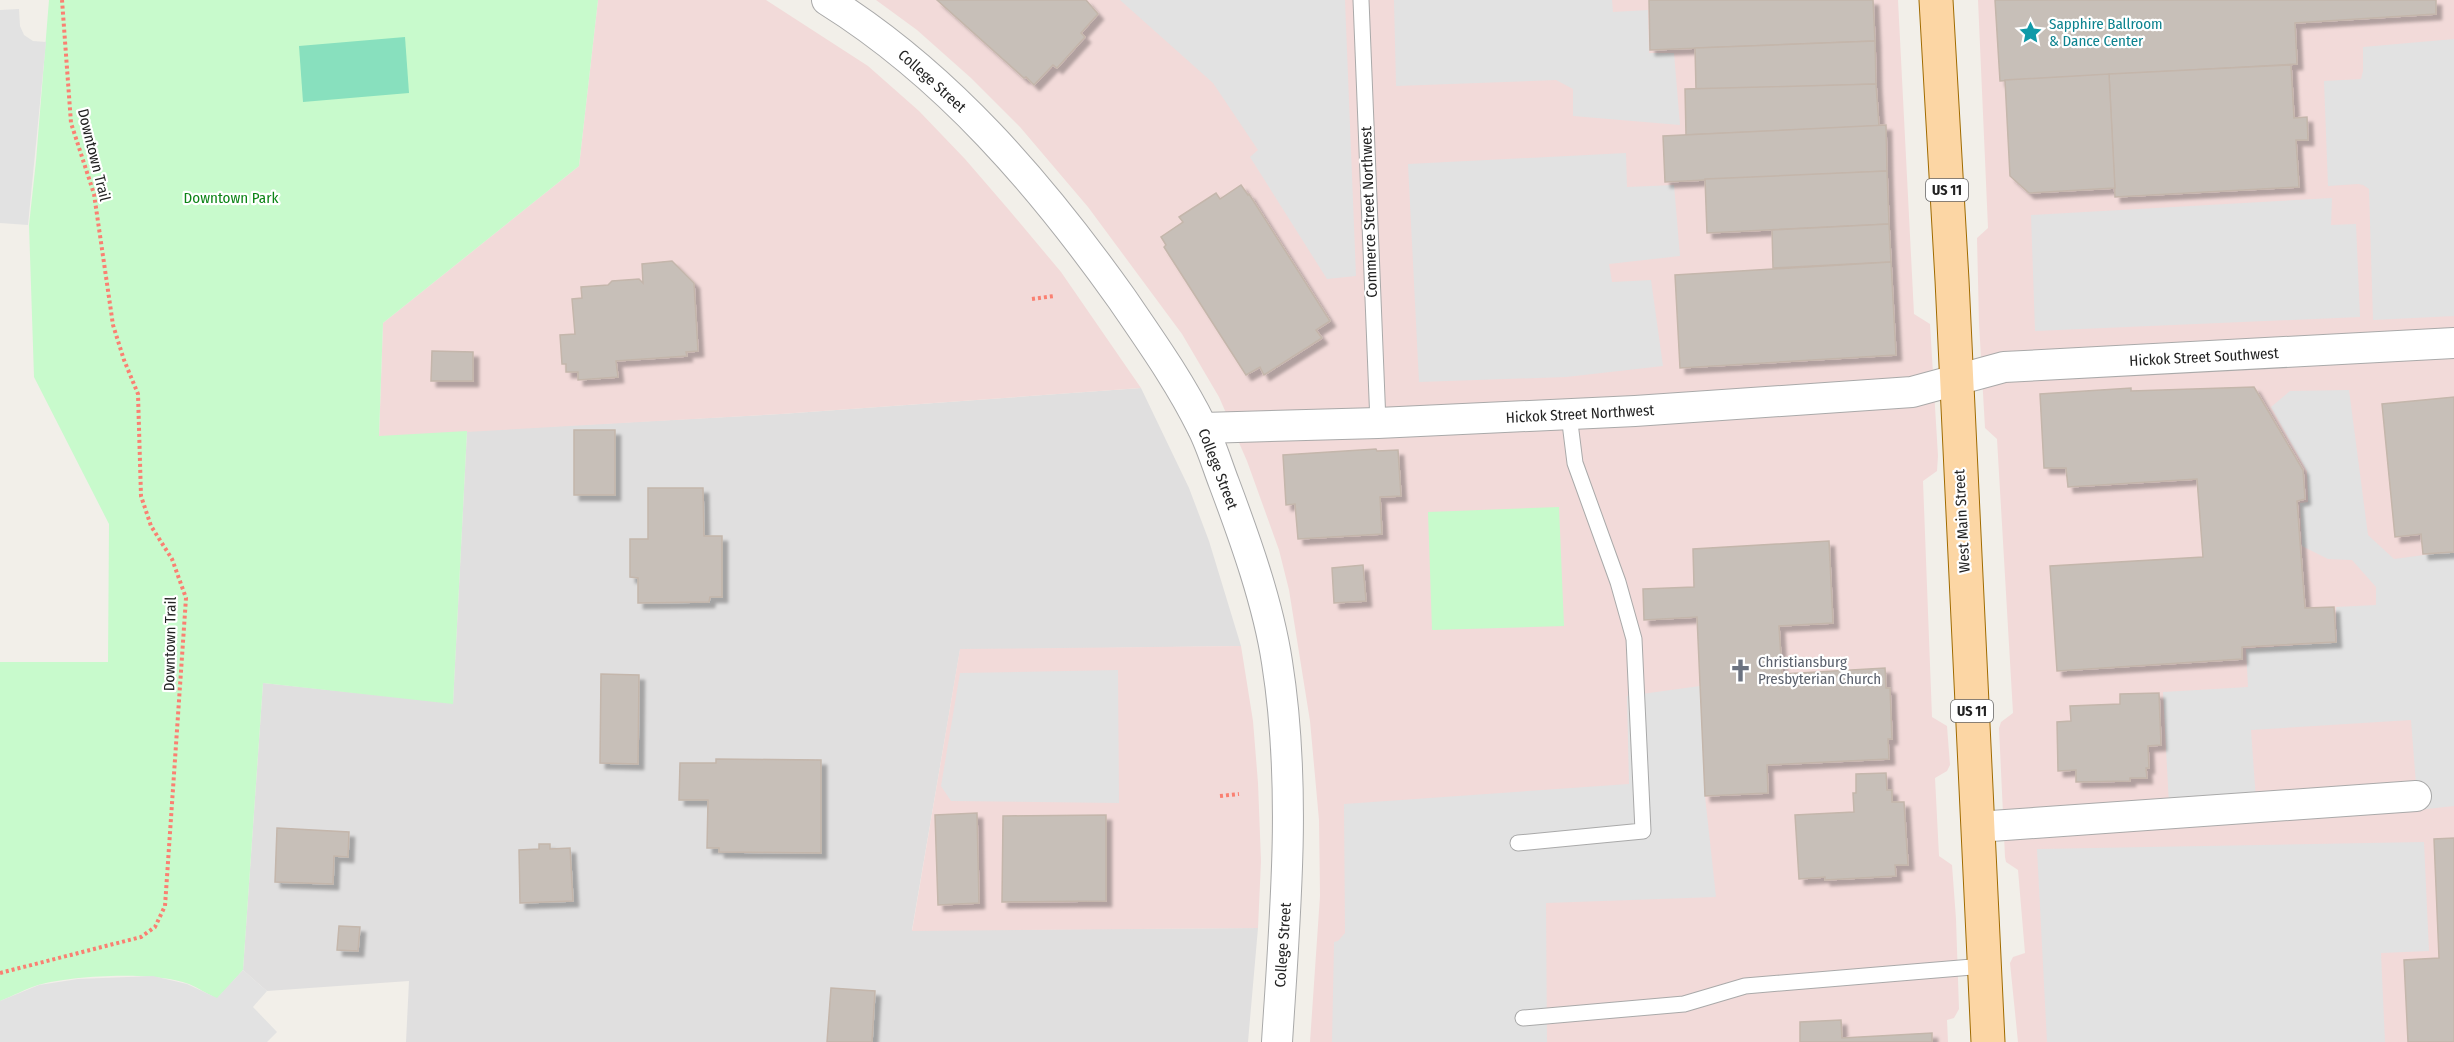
<svg xmlns="http://www.w3.org/2000/svg" width="2454" height="1042" viewBox="0 0 2454 1042" font-family="'Fira Sans Condensed',sans-serif">
<defs>
<filter id="shadow"><feDropShadow dx="5.5" dy="5.5" stdDeviation="1.5" flood-color="#0004"/></filter>
</defs>
<rect width="100%" height="100%" fill="#f2efe9"/>
<!-- residential -->
<polygon fill="#e0dfdf" points="1141,388 1189,488 1209,541 1241,646 960,650 912,930 1258,928 1248,1042 406,1042 409,981 267,991 243,970 263,683 453,703 467,431 781,414"/>
<!-- commercial -->
<g fill="#f2dad9">
<polygon points="598,0 766,0 868,66 919,111 965,159 1009,210 1061,272 1141,388 781,414 379,437 383,323 579,166"/>
<polygon points="876,0 1898,0 1914,314 1930,324 1938,456 1937,471 1923,481 1932,717 1947,726 1950,765 1947,771 1935,778 1939,856 1952,865 1956,919 1959,1009 1954,1018 1947,1020 1948,1042 1310,1042 1320,896 1319,820 1310,721 1289,590 1279,550 1247,461 1219,397 1182,334 1088,207 1020,127 971,78 917,30"/>
<polygon points="1978,0 2454,0 2454,1042 2018,1042 2010,963 2013,957 2025,953 2018,870 2006,862 2005,857 1999,728 2001,722 2013,713 1997,439 1985,428 1979,323 1977,238 1988,228"/>
<polygon points="1241,646 1253,721 1258,783 1261,861 1258,928 912,931 960,649"/>
</g>
<!-- park -->
<g fill="#c8facc">
<path d="M49 0H598L579 166 383 323 379 436 467 431 453 704 263 683 243 970 217 999C208 994 198 988 189 984 154 971 74 975 38 985 25 989 13 996 0 1001V662H108L109 524 34 377 29 225 36 161Z"/>
<polygon points="1559,507 1564,626 1432,630 1428,512"/>
</g>
<!-- pitch -->
<polygon fill="#88e0be" points="405,37 409,93 303,102 299,46"/>
<!-- parking -->
<g fill="#e2e2e2">
<polygon points="1120,0 1345,0 1356,276 1327,279 1250,157 1258,150 1213,83"/>
<polygon points="1394,0 1612,0 1613,12 1648,10 1649,53 1674,53 1680,125 1573,116 1573,89 1556,80 1396,86"/>
<polygon points="19,9 20,26 24,35 33,41 46,42 28,225 0,223 0,10"/>
<polygon points="2454,39 2454,316 2373,320 2369,189 2363,185 2358,184 2328,186 2324,81 2361,79 2363,71 2363,47"/>
<polygon points="1626,153 1627,187 1674,185 1680,256 1609,264 1612,282 1651,280 1663,366 1566,377 1419,382 1408,164"/>
<polygon points="2332,198 2331,225 2356,224 2360,317 2035,331 2031,215"/>
<polygon points="2349,390 2368,535 2394,559 2454,551 2454,806 2418,810 2411,720 2251,730 2256,800 2169,805 2163,692 2248,687 2246,649 2337,642 2336,607 2376,605 2376,587 2352,560 2328,559 2302,546 2300,503 2308,502 2307,471 2271,407 2290,391"/>
<polygon points="1118,670 1119,803 951,801 941,786 960,673"/>
<polygon points="1700,686 1705,796 1716,897 1546,903 1547,1042 1332,1042 1334,942 1338,941 1345,933 1344,804 1629,784 1627,696"/>
<polygon points="2424,842 2429,951 2381,953 2385,1042 2047,1042 2037,849"/>
<polygon points="243,970 267,991 253,1007 277,1032 267,1042 0,1042 0,1001 39,985 78,979 153,976 187,984 217,998"/>
</g>
<!-- building -->
<g fill="#c7bfb8" stroke="#c4b6ab" stroke-width="1.5" filter="url(#shadow)">
<polygon points="937,0 1086,0 1098,14 1081,33 1085,37 1057,68 1053,65 1034,85 1026,77 1024,78"/>
<polygon points="1649,0 1873,0 1875,41 1650,50"/>
<polygon points="1995,0 2436,0 2436,14 2295,23 2297,64 2000,81"/>
<polygon points="1875,41 1876,84 1696,90 1695,48"/>
<polygon points="2291,65 2294,118 2307,117 2308,140 2296,140 2299,187 2115,197 2109,74"/>
<polygon points="2109,74 2115,188 2029,193 2010,176 2005,80"/>
<polygon points="1876,84 1879,126 1686,135 1685,89"/>
<polygon points="1886,125 1887,171 1665,182 1663,136"/>
<polygon points="1887,171 1889,224 1707,233 1705,179"/>
<polygon points="1241,185 1248,195 1249,194 1330,321 1316,330 1322,338 1264,375 1260,367 1246,375 1164,247 1166,245 1161,237 1183,222 1179,217 1216,193 1220,199"/>
<polygon points="1889,224 1891,262 1773,268 1772,230"/>
<polygon points="672,261 694,283 698,351 686,352 687,356 616,361 618,377 578,380 578,372 566,372 566,364 562,364 560,335 575,334 572,299 582,298 581,287 608,285 612,281 639,279 643,283 642,264"/>
<polygon points="1891,262 1896,355 1680,368 1675,275"/>
<polygon points="432,351 473,352 473,381 431,381"/>
<polygon points="2254,387 2303,470 2305,499 2297,501 2305,608 2334,607 2336,642 2242,647 2242,659 2057,671 2050,566 2203,557 2197,479 2068,487 2066,468 2044,468 2040,394 2131,388 2131,391"/>
<polygon points="2454,397 2454,552 2423,554 2421,534 2395,537 2382,404"/>
<rect x="574" y="430" width="41" height="65"/>
<polygon points="1376,449 1377,451 1398,450 1401,496 1380,497 1382,534 1298,539 1295,504 1286,505 1283,455"/>
<polygon points="648,488 703,488 704,536 722,536 722,597 710,597 709,602 638,603 638,578 630,577 630,539 648,539"/>
<polygon points="1829,541 1833,623 1779,626 1782,674 1885,668 1886,688 1890,688 1892,739 1888,739 1889,759 1767,765 1768,793 1705,796 1697,617 1644,620 1643,589 1694,587 1693,549"/>
<polygon points="1363,565 1366,601 1334,603 1332,568"/>
<polygon points="601,674 639,675 638,764 600,763"/>
<polygon points="2159,693 2161,745 2148,746 2149,768 2146,768 2147,778 2130,778 2130,781 2076,782 2076,770 2058,771 2057,722 2071,721 2070,706 2120,704 2120,694"/>
<polygon points="716,759 821,760 821,853 719,852 719,848 707,848 708,800 679,800 680,763 716,763"/>
<polygon points="1886,773 1887,790 1892,790 1892,802 1904,802 1908,865 1895,865 1896,876 1825,880 1825,877 1799,879 1795,815 1854,812 1853,793 1856,793 1856,774"/>
<polygon points="977,813 979,903 938,905 935,815"/>
<polygon points="1106,815 1106,901 1002,902 1003,816"/>
<polygon points="277,828 349,832 348,857 334,856 333,884 275,882"/>
<polygon points="2454,838 2454,1042 2408,1042 2404,960 2439,958 2434,839"/>
<polygon points="539,844 550,844 550,849 570,848 573,901 520,903 519,850 539,849"/>
<polygon points="339,926 360,927 358,951 337,950"/>
<polygon points="831,988 875,991 872,1042 827,1042"/>
<polygon points="1841,1020 1842,1038 1932,1033 1932,1042 1800,1042 1800,1022"/>
</g>
<g fill="none" stroke-linecap="round" stroke-linejoin="round">
<defs>
<g id="lane">
<polyline points="1361,0 1378,423"/>
<polyline points="1518,843 1643,831 1634,639 1618,582 1575,463 1569,415"/>
<polyline points="1523,1018 1684,1004 1745,986 1984,966"/>
</g>
<g id="street">
<path d="M827 0C947 75 1041 185 1122 299 1150 340 1180 382 1202 427 1211 444 1217 465 1224 483 1245 539 1268 603 1277 662 1297 788 1285 916 1277 1042"/>
<polyline points="1203,428 1378,423 1635,411 1912,392 2004,367 2454,343"/>
<polyline points="1977,827 2416,796"/>
</g>
<polyline id="primary" points="1936,0 1952,280 1988,1042"/>
</defs>
<!-- lane casing -->
<use href="#lane" stroke="#a9a9a9" stroke-width="17"/>
<!-- street casing -->
<use href="#street" stroke="#a9a9a9" stroke-width="32"/>
<!-- primary casing -->
<use href="#primary" stroke="#a06b00" stroke-width="35"/>
<!-- path -->
<g stroke="#fa8072" stroke-width="4" stroke-dasharray="3 3" stroke-linecap="butt">
<polyline points="1032,299 1054,296"/>
<polyline points="1220,796 1239,794"/>
<polyline points="0,973 141,937 155,927 165,906 186,598 172,559 151,526 141,496 138,394 124,360 113,325 94,194 71,123 62,0"/>
</g>
<!-- lane -->
<use href="#lane" stroke="#fff" stroke-width="15"/>
<!-- street -->
<use href="#street" stroke="#fff" stroke-width="30"/>
<!-- primary -->
<use href="#primary" stroke="#fcd6a4" stroke-width="33"/>
</g>
<!-- icons -->
<defs>
<symbol id="sight-bare" viewBox="-9 -9 18 18"><path d="M0-6L1.8-2.2L6-1.7L2.9 1.2L3.7 5.4L0 3.3L-3.7 5.4L-2.9 1.2L-6-1.7L-1.8-2.2Z" fill="#0f9aa8" stroke="#fff" stroke-width="2.5" paint-order="stroke"/></symbol>
<symbol id="church-bare" viewBox="-9 -9 18 18"><path d="M-1.2-6h2.4v3.5h3.3v2.4h-3.3V6h-2.4V-.1h-3.3v-2.4h3.3Z" fill="#6b7280" stroke="#fff" stroke-width="2.5" paint-order="stroke"/></symbol>
</defs>
<g fill-rule="evenodd">
<use href="#sight-bare" x="2014" y="16" width="33" height="33"/>
<use href="#church-bare" x="1724" y="654" width="33" height="33"/>
</g>
<g text-anchor="middle" dominant-baseline="central" stroke-width="4.5" stroke-linejoin="round" paint-order="stroke">
<!-- shield labels -->
<g fill="#fff" stroke="#646464" stroke-width="1.5">
<rect x="1926" y="179" width="42" height="22" rx="4.5"/>
<rect x="1951" y="700" width="42" height="22" rx="4.5"/>
</g>
<g font-size="14" font-weight="bold" fill="#222">
<text x="1947" y="190">US 11</text>
<text x="1972" y="711">US 11</text>
</g>
<!-- culture labels -->
<g font-size="15" fill="#0d838f" stroke="#fff" text-anchor="start">
<text x="2049" y="24">Sapphire Ballroom<tspan x="2049" dy="17">&amp; Dance Center</tspan></text>
</g>
<!-- street labels -->
<g font-size="15" fill="#222" stroke="#fff">
<text transform="translate(932 81) rotate(42)">College Street</text>
<text transform="translate(94 155) rotate(76)">Downtown Trail</text>
<text transform="translate(1369 212) rotate(-92)">Commerce Street Northwest</text>
<text transform="translate(2204 357) rotate(-3)">Hickok Street Southwest</text>
<text transform="translate(1580 414) rotate(-3)">Hickok Street Northwest</text>
<text transform="translate(1218 469) rotate(69)">College Street</text>
<text transform="translate(1962 521) rotate(-93)">West Main Street</text>
<text transform="translate(170 644) rotate(-89)">Downtown Trail</text>
<text transform="translate(1283 945) rotate(-86)">College Street</text>
</g>
<!-- park labels -->
<g font-size="15" fill="#0c8416" stroke="#fff">
<text x="231" y="198">Downtown Park</text>
</g>
<!-- worship labels -->
<g font-size="15" fill="#5b616d" stroke="#fff" text-anchor="start">
<text x="1758" y="662">Christiansburg<tspan x="1758" dy="17">Presbyterian Church</tspan></text>
</g>
</g>
</svg>
